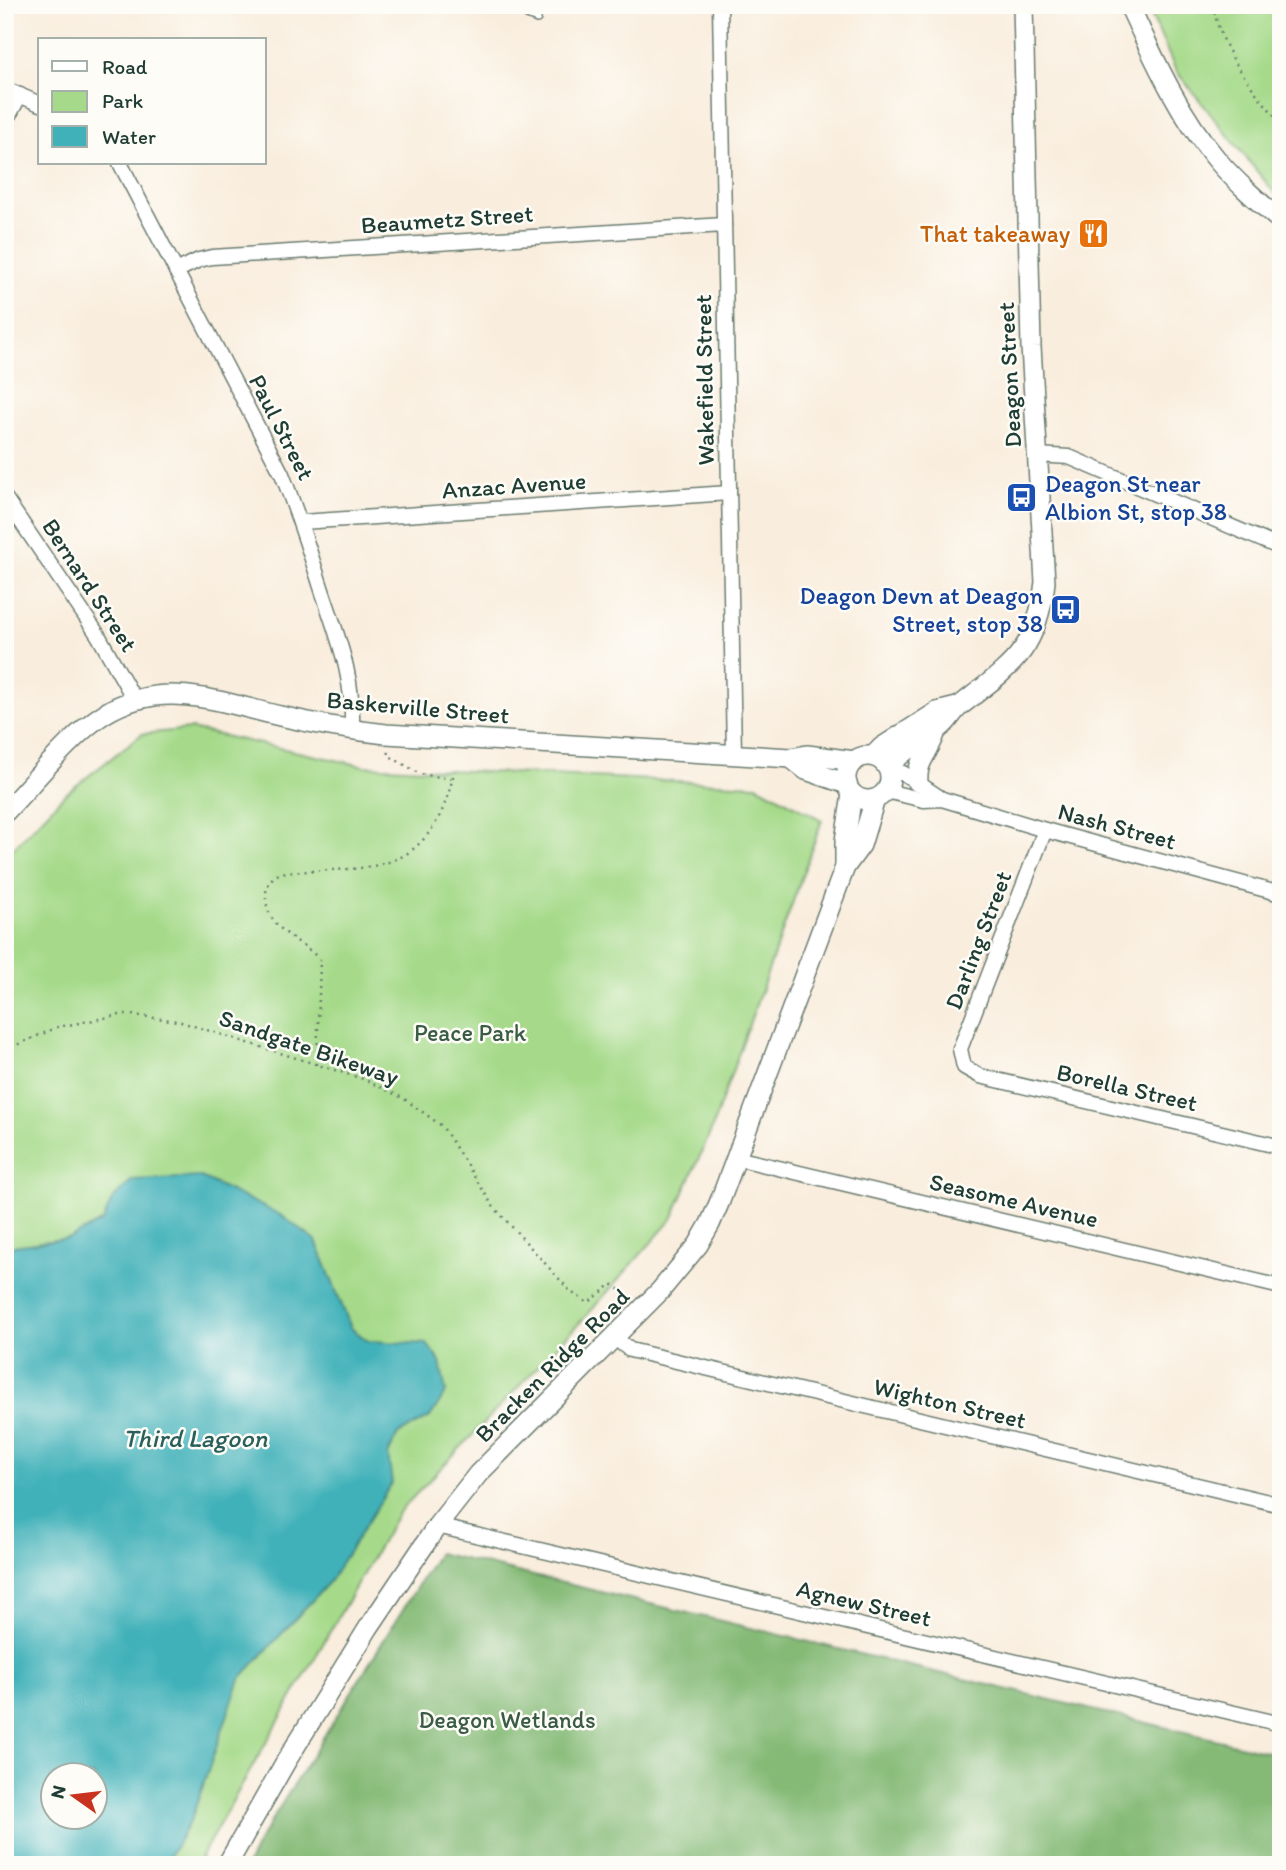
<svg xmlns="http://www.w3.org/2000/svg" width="1286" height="1870" viewBox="0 0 1286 1870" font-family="Itim,sans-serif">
<rect width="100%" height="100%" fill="#fdfcf7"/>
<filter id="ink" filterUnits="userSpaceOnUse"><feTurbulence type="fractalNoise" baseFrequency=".0143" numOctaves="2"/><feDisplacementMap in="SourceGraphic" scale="14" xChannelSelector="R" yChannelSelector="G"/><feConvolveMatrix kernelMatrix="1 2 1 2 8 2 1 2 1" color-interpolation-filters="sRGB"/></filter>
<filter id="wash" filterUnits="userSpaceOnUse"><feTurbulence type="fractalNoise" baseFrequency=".00686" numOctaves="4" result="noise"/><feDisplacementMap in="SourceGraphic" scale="28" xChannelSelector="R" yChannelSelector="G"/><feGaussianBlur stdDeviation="1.57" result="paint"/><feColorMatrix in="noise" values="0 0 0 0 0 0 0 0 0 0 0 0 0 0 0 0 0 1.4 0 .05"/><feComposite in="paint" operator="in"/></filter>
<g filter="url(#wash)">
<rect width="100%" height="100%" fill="#f9eddd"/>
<!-- green -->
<g fill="#a6da8a" stroke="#628c5f" stroke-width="2">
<polygon points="1147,5 1281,5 1281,201 1176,71"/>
<polygon points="191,729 364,766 757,785 822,820 711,1131 672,1219 588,1314 398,1513 196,1865 165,1865 192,1817 240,1679 330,1581 398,1434 430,1417 427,1345 368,1341 351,1328 316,1241 112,1200 103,1221 70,1238 14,1246 5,1253 5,857 63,796 142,734"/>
</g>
<!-- forest -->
<polygon fill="#84ba76" stroke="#527c55" stroke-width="2" points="438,1553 1281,1755 1281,1865 247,1865 260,1839"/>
<!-- water -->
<path fill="#41b1b9" stroke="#307776" stroke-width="2" fill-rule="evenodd" d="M201 1177 281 1215 316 1241 351 1328 368 1341 427 1344 440 1362 446 1392 430 1417 398 1434 388 1454 392 1483 330 1581 240 1679 192 1817 165 1865H5V1253L14 1246 70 1238 103 1221 112 1200 132 1180ZM52 1776H94V1818H52Z"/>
</g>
<g filter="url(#ink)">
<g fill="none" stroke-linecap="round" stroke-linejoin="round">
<defs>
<polyline id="lane" points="525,5 527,15 537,19"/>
<g id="street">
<polyline points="720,5 734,754"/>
<polyline points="5,89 40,104"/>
<polyline points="5,123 20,95"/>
<path d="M120 163 282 474C297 512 309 549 321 587 338 639 354 675 352 730"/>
<polyline points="176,271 199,260 212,257 724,225"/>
<polyline points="1037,455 1069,457 1281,548"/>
<polyline points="5,498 98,635 134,699"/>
<polyline points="302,522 729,493"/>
<polyline points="888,769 903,773 942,799"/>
<polyline points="886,791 924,800 942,799 1045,830 1281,894"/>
<polyline points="1045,830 960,1049 964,1067 980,1076 1281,1147"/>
<polyline points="736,1158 1281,1287"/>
<polyline points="614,1337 630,1350 1281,1505"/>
<polyline points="437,1526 1281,1724"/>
</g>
<g id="secondary">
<path d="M1129 5C1154 59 1179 115 1218 161 1237 183 1259 202 1281 221"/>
<circle cx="868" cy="778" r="22"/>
<polyline points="873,756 882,747 937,712 957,707"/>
<polyline points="791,758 806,770 847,784"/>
<path d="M887 766C897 758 906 750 917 743 925 737 936 732 943 725 950 719 954 710 961 705 1012 665 1037 651 1045 582L1031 347 1023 5"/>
<path d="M918 782C916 761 929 753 935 734"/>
<path d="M5 812C33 783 72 734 104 714 162 678 220 702 280 716 315 724 350 730 386 734L791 758 807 755 855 761"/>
<polyline points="845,867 845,841 852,794"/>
<polyline points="227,1865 285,1763 369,1627 437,1526 478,1474 660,1291 698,1245 710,1224 720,1201 845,867 861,845 875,799"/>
</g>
</defs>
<!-- lane casing -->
<use href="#lane" stroke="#6b7b6f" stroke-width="10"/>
<!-- street casing -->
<use href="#street" stroke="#6b7b6f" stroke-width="17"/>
<!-- secondary casing -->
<use href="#secondary" stroke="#6b7b6f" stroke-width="22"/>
<!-- path -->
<g stroke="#6b7b6f" stroke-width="2.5" stroke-dasharray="2 5" stroke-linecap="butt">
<path d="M1213 5C1221 51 1251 88 1281 123"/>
<polyline points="389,752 388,755 420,774 452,779"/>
<polyline points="5,1050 58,1027 125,1014 178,1021 363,1079 403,1098 442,1126 493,1206 571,1292 588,1303 612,1284 629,1297"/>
<path d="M317 1065 320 960C306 944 283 936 272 918 264 905 262 883 277 875 286 870 299 872 309 871 342 869 385 871 412 850 438 829 447 803 454 772"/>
</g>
<!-- lane -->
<use href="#lane" stroke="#fff" stroke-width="7"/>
<!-- street -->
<use href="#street" stroke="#fff" stroke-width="14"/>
<!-- secondary -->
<use href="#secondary" stroke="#fff" stroke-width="19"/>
</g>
</g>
<!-- icons -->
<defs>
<symbol id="restaurant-square" viewBox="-11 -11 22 22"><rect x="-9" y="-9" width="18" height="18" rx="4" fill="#e8710a" stroke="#fdfcf7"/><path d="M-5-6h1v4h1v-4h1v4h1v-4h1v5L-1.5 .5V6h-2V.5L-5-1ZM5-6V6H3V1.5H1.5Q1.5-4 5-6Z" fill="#fff"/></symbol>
<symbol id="bus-square" viewBox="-11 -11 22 22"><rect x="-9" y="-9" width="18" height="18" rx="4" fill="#1a4fb4" stroke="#fdfcf7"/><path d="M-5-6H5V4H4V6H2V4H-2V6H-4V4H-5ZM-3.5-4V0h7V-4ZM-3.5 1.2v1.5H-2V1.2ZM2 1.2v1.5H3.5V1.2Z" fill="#fff"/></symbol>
</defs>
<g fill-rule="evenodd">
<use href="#restaurant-square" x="1076" y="216" width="35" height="35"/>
<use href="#bus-square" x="1004" y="480" width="35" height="35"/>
<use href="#bus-square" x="1048" y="592" width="35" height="35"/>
</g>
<g text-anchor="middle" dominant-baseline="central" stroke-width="5" stroke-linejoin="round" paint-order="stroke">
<!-- street labels -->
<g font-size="24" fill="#1f3d34" stroke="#fdfcf7">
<text transform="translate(447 219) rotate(-4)">Beaumetz Street</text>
<text transform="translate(1009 375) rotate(-93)">Deagon Street</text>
<text transform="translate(704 380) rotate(-91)">Wakefield Street</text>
<text transform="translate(282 427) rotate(63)">Paul Street</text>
<text transform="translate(514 485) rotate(-4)">Anzac Avenue</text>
<text transform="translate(90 585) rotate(57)">Bernard Street</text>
<text transform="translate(418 707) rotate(5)">Baskerville Street</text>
<text transform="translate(1117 826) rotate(15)">Nash Street</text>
<text transform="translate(978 940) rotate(-69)">Darling Street</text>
<text transform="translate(309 1047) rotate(19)">Sandgate Bikeway</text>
<text transform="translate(1127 1087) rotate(13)">Borella Street</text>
<text transform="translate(1014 1200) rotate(13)">Seasome Avenue</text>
<text transform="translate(552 1365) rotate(-45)">Bracken Ridge Road</text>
<text transform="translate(950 1403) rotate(13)">Wighton Street</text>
<text transform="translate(864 1603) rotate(13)">Agnew Street</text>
</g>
<!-- food labels -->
<g font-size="24" fill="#c56008" stroke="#fdfcf7" text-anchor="end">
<text x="1070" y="233">That takeaway</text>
</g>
<!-- transit labels -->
<g font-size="24" fill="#164399" stroke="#fdfcf7" text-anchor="start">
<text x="1045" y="483">Deagon St near<tspan x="1045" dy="28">Albion St, stop 38</tspan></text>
<text x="1043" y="595" text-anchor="end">Deagon Devn at Deagon<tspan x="1043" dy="28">Street, stop 38</tspan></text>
</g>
<!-- park labels -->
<g font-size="24" fill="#3a5c45" stroke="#fdfcf7">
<text x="470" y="1032">Peace Park</text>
<text x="507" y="1719">Deagon Wetlands</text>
</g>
<!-- water labels -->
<g font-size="26" font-style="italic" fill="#29605c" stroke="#fdfcf7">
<text x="195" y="1438">Third Lagoon</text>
</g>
</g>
<!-- margin -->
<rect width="1286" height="1870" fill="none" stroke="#fdfcf7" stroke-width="28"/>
<!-- legend -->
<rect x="38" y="38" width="228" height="126" fill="#fdfcf7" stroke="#a4b0a9" stroke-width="2"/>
<rect x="52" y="61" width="35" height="10" fill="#ffffff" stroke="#a4b0a9" stroke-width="2"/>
<text x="102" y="74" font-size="21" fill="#1f3d34">Road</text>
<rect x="52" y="91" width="35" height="21" fill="#a6da8a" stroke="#a4b0a9" stroke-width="2"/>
<text x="102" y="108" font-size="21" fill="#1f3d34">Park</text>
<rect x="52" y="126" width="35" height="21" fill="#41b1b9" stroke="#a4b0a9" stroke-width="2"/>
<text x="102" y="144" font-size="21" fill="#1f3d34">Water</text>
<!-- north arrow -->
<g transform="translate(74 1796) rotate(284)"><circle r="33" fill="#fdfcf7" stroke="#a4b0a9" stroke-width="2"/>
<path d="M0-5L12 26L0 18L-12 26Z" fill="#c8321e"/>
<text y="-10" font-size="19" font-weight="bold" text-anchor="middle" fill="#1f3d34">N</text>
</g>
</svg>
